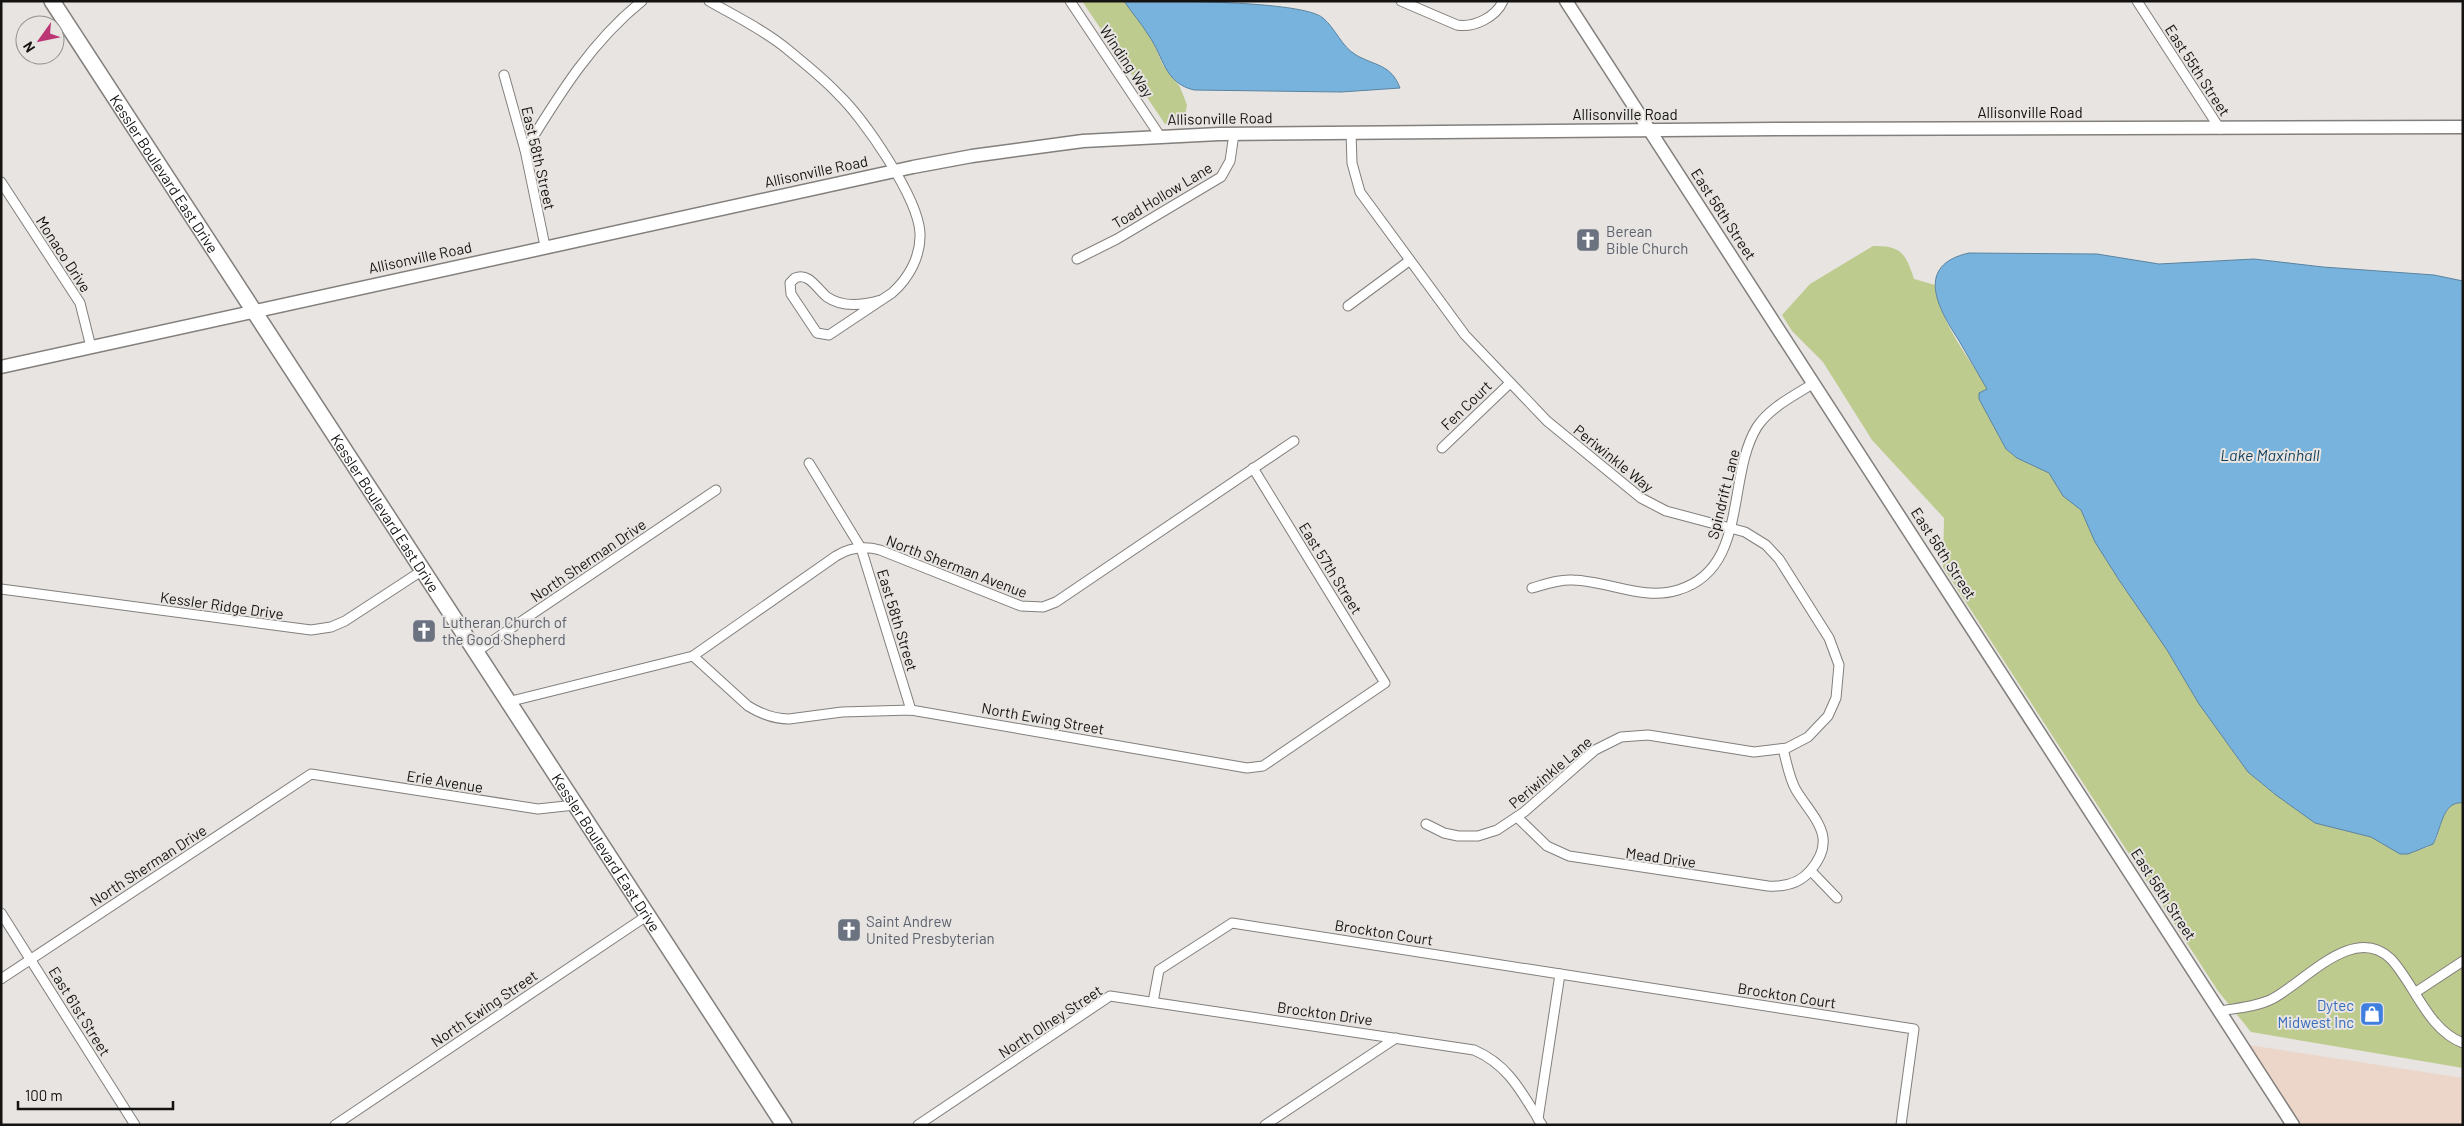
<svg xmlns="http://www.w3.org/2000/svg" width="2464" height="1126" viewBox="0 0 2464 1126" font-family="Barlow,sans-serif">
<rect width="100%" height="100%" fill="#e7e4e1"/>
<!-- commercial -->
<polygon fill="#ecd6c9" points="2249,1045 2463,1078 2463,1125 2301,1125"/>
<!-- green -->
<g fill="#becb8e">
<polygon points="1082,1 1124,1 1151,37 1163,65 1180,87 1187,105 1184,121 1165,124"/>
<path d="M1873 246C1901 245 1906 254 1914 279L1935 285C1939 321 1969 358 1988 389L1979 399 2006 449 2017 458 2049 473 2063 496 2081 510 2095 542 2119 580 2167 650 2199 704 2248 772 2276 795 2287 801 2315 823 2371 837 2393 849 2415 851 2428 847 2437 838 2442 819 2451 805 2457 802 2463 803V1068L2251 1032 2218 991 1943 567 1944 518 1872 440 1823 362 1792 331 1782 315 1810 284Z"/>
</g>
<!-- water -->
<g fill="#78b3dd" stroke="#5a83a0">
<path d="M1124 1C1158 1 1302 0 1323 18 1336 29 1341 46 1356 55 1375 66 1391 64 1400 88L1341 92 1194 90C1164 83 1164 57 1149 36 1142 24 1132 13 1124 1Z"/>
<path d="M1969 253 2097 254 2159 264 2254 259 2323 267 2434 275 2463 281V803C2442 800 2441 831 2433 844L2408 854H2400L2371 837 2315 823 2276 795 2248 772 2199 704 2167 650 2119 580 2095 542 2081 510 2063 496 2049 473 2017 458 2006 449 1979 399V393L1987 389C1977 372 1968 356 1958 339 1937 307 1915 265 1969 253Z"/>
</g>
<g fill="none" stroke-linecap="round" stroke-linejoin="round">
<defs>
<g id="street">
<path d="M709 1C735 16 764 30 787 49 804 63 823 78 838 94 864 119 918 197 920 233 921 256 909 278 892 293L829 335 817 333 791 294 790 283 795 278C809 272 817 289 827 297 843 308 863 305 881 300"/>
<polyline points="1070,1 1160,136"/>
<path d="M1401 1 1457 25C1474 28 1496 17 1503 1"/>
<polyline points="2137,1 2220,129"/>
<polyline points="504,75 525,150 545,246"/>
<polyline points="1351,132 1352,163 1360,192 1465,335 1547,421 1641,498 1666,511 1745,532 1766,545 1779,559 1829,638 1839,665 1836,698 1828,716 1808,737 1787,748 1754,752 1648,735 1621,737 1595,750 1524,812 1497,830 1478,836 1458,836 1444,833 1426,824"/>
<path d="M525 150C559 95 591 42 642 1"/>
<polyline points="1,182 80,303 91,347"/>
<polyline points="1077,259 1117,239 1221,177 1230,161 1234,134"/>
<polyline points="1348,306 1409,261"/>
<polyline points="1442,448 1510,383"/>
<polyline points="809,463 861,548 911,710"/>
<path d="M1532 588C1546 584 1559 579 1573 580 1608 581 1644 601 1678 590 1749 569 1726 477 1757 427 1770 407 1794 396 1814 383"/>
<polyline points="1,589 311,630 331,627 345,621 423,570"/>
<polyline points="476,652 716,490"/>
<path d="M693 656 748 706C761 714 773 719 789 719L842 712 911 710 1247 768 1263 766 1385 683 1253 468"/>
<path d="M508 702 693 656 836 556C849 548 865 546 880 550L1021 606 1043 607 1056 602 1294 441"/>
<path d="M1517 817 1547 846 1569 856 1768 886C1784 887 1799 884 1810 871 1840 837 1812 817 1796 790 1789 778 1787 763 1783 749"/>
<polyline points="1811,871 1837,898"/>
<polyline points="1,913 135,1125"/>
<polyline points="1,979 311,774 538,809 575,805"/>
<polyline points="2416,992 2463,961"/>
<polyline points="1153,1002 1159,970 1232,923 1914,1029 1901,1125"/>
<path d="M2220 1011C2237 1008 2256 1007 2272 999 2306 981 2354 923 2391 959 2415 985 2428 1030 2463 1043"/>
<polyline points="1538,1119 1560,974"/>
<polyline points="335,1125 648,915"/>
<path d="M918 1125 1110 996 1474 1050C1509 1065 1522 1093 1542 1125"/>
<polyline points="1265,1125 1396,1038"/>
</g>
<g id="secondary">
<polyline points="1566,1 2293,1125"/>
<polyline points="1,367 913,167 972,156 1083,141 1219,134 1775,129 2463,127"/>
</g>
<g id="primary">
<path id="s1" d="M52 1 784 1125"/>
</g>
</defs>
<!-- street casing -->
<use href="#street" stroke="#827f7c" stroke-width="11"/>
<!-- secondary casing -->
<use href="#secondary" stroke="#827f7c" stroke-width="15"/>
<!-- primary casing -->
<use href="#primary" stroke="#827f7c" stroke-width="18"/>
<!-- street -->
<use href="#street" stroke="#fff" stroke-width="9"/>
<!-- secondary -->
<use href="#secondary" stroke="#fff" stroke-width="12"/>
<!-- primary -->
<use href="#primary" stroke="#fff" stroke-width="15"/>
</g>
<!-- icons -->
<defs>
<symbol id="church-square" viewBox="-11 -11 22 22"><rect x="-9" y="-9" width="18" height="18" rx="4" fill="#6b7280" stroke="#e7e4e1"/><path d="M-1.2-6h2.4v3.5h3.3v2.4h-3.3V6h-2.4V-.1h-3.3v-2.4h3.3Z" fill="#fff"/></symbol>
<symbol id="shop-square" viewBox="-11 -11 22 22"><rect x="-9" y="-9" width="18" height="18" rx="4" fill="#3f7fe0" stroke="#e7e4e1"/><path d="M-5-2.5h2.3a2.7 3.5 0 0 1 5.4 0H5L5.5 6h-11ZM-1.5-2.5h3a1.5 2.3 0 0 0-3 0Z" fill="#fff"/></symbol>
</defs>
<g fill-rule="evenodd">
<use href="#church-square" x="1574" y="226" width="28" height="28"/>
<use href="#church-square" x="410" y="617" width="28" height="28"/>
<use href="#church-square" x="835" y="916" width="28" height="28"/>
<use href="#shop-square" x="2358" y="1000" width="28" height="28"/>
</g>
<g text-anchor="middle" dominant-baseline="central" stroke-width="4" stroke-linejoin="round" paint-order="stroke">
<!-- street labels -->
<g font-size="15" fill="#141312" stroke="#e7e4e1">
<text transform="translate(1127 61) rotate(56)">Winding Way</text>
<text transform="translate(2198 70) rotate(57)">East 55th Street</text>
<text x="2030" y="112">Allisonville Road</text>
<text x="1625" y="114">Allisonville Road</text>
<text transform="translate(1220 118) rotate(-1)">Allisonville Road</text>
<text transform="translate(539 158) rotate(77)">East 58th Street</text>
<text transform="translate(816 171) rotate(-12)">Allisonville Road</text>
<text stroke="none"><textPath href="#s1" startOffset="206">Kessler Boulevard East Drive</textPath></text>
<text transform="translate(1162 195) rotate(-31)">Toad Hollow Lane</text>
<text transform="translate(1724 214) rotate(57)">East 56th Street</text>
<text transform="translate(64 254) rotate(57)">Monaco Drive</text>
<text transform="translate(420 257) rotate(-12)">Allisonville Road</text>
<text transform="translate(1466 405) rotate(-44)">Fen Court</text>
<text transform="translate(1614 458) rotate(39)">Periwinkle Way</text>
<text transform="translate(1723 494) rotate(-76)">Spindrift Lane</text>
<text stroke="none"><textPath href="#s1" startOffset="611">Kessler Boulevard East Drive</textPath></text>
<text transform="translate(1944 553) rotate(57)">East 56th Street</text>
<text transform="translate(588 560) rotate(-34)">North Sherman Drive</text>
<text transform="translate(957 566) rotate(21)">North Sherman Avenue</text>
<text transform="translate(1331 568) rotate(58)">East 57th Street</text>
<text transform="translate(222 605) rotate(8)">Kessler Ridge Drive</text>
<text transform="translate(898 620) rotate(73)">East 58th Street</text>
<text transform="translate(1043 718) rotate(10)">North Ewing Street</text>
<text transform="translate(1550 772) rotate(-40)">Periwinkle Lane</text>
<text transform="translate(445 781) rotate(9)">Erie Avenue</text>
<text stroke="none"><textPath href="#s1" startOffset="1016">Kessler Boulevard East Drive</textPath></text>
<text transform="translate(1661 857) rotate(8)">Mead Drive</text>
<text transform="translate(148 865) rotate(-33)">North Sherman Drive</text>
<text transform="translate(2164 894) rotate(57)">East 56th Street</text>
<text transform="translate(1384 932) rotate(9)">Brockton Court</text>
<text transform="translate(1787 995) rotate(9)">Brockton Court</text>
<text transform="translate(484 1008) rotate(-34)">North Ewing Street</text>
<text transform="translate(80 1011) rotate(58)">East 61st Street</text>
<text transform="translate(1325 1013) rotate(8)">Brockton Drive</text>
<text transform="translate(1050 1021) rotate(-33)">North Olney Street</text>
</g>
<!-- worship labels -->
<g font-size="15" fill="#5b616d" stroke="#e7e4e1" text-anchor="start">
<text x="1606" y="231">Berean<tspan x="1606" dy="17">Bible Church</tspan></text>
<text x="442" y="622">Lutheran Church of<tspan x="442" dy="17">the Good Shepherd</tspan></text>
<text x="866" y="921">Saint Andrew<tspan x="866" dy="17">United Presbyterian</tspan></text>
</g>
<!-- shop labels -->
<g font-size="15" fill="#366cbe" stroke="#e7e4e1" text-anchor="end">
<text x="2354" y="1005">Dytec<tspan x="2354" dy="17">Midwest Inc</tspan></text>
</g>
<!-- water labels -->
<g font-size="16" font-style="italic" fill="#113f5c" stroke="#e7e4e1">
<text x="2270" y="454">Lake Maxinhall</text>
</g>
</g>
<!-- border -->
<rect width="2464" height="1126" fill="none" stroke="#141312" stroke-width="5"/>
<!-- north arrow -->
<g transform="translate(40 40) rotate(237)"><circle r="24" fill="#e7e4e1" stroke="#93908e"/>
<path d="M0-4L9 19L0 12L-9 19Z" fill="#bb3474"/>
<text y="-8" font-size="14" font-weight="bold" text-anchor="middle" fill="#141312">N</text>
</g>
<!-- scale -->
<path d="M18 1101v8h155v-8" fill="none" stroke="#141312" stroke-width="2.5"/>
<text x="25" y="1101" font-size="15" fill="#141312" stroke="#e7e4e1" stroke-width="4" paint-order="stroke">100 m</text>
</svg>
